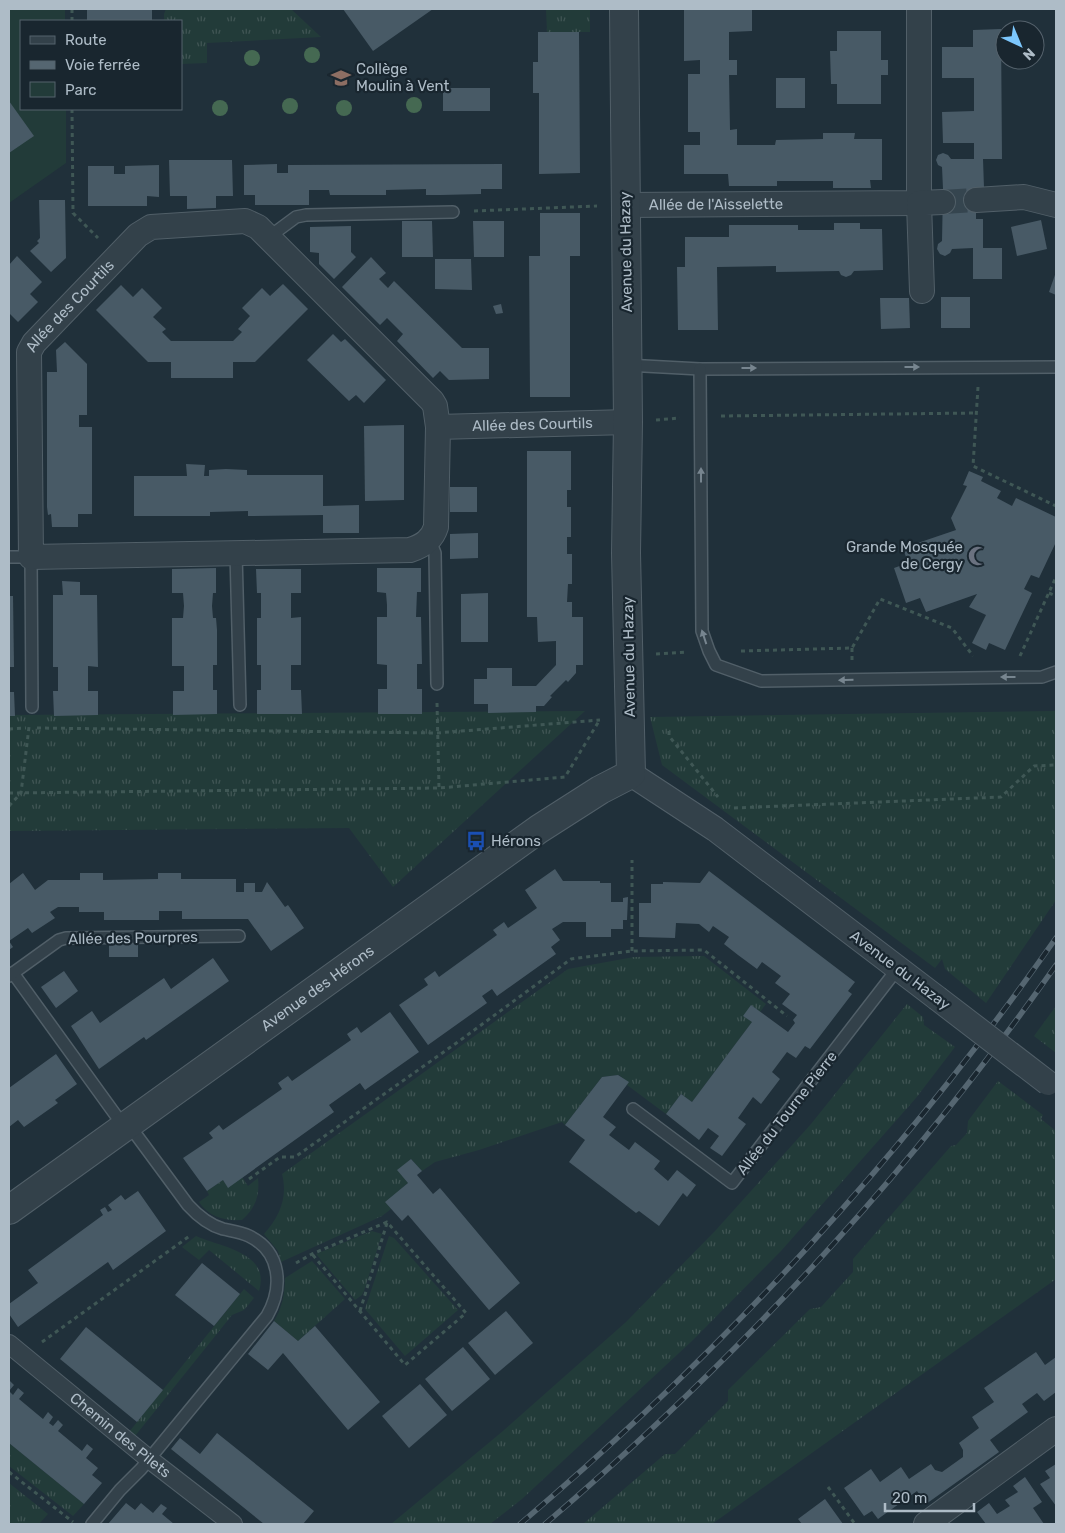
<svg xmlns="http://www.w3.org/2000/svg" width="1065" height="1533" viewBox="0 0 1065 1533" font-family="Rubik,sans-serif">
<defs>
<pattern id="grass-tufts" width="24" height="20" patternUnits="userSpaceOnUse" patternTransform="scale(1.25)"><rect width="24" height="20" fill="#223b39"/><path d="M3 7l-1-3M5 7V3M7 7l1-3M15 17l-1-3M17 17v-4M19 17l1-3" fill="none" stroke="#405554"/></pattern>
</defs>
<rect width="100%" height="100%" fill="#20303a"/>
<!-- grass -->
<g fill="url(#grass-tufts)">
<polygon points="166,9 291,9 321,37 207,43 207,63 181,64 181,21 164,21 164,14"/>
<polygon points="546,9 590,9 590,32 547,32"/>
<polygon points="585,711 393,887 349,828 9,831 9,715"/>
<polygon points="1056,711 1056,900 986,1003 945,969 942,959 935,968 662,765 650,717"/>
<path d="M704 956 766 1004 760 1012 751 1005 744 1016 752 1022 692 1102 681 1094 666 1114 627 1085 628 1082 619 1075 602 1077 565 1125 562 1122 479 1150 435 1162 422 1171 411 1159 398 1170 408 1183 386 1202 391 1209 382 1216 281 1262 278 1251 264 1234C280 1216 288 1197 282 1174L568 969 634 957Z"/>
<polygon points="907,1004 923,1017 924,1025 955,1047 916,1098 781,1251 692,1341 522,1499 490,1524 391,1524 503,1431 626,1322 715,1231 811,1124"/>
<polygon points="1056,1006 1056,1053 1034,1036"/>
<polygon points="998,1081 1043,1115 1041,1119 1056,1131 1056,1279 712,1524 583,1524 665,1454 675,1454 728,1401 728,1390 810,1309 821,1307 853,1272 853,1259 951,1146 956,1145 967,1133 968,1121"/>
<path d="M242 1177 248 1186 258 1178C260 1196 255 1209 242 1220 225 1221 209 1217 199 1202L209 1195 207 1191 223 1180 228 1187Z"/>
<polygon points="372,1231 382,1234 364,1291 362,1295 355,1300 316,1254"/>
<path d="M196 1236C220 1247 271 1252 259 1291L209 1250 199 1260 182 1247Z"/>
<polygon points="389,1236 394,1238 458,1310 405,1356 365,1309"/>
<path d="M312 1261 345 1299 298 1341 274 1321C282 1309 285 1293 285 1278Z"/>
<polygon points="244,1289 254,1298 244,1310 232,1315 135,1436 129,1432"/>
<polygon points="9,1443 84,1504 73,1516 9,1466"/>
<polygon points="9,1483 48,1514 39,1524 9,1524"/>
</g>
<!-- park -->
<polygon fill="#223b39" points="9,9 65,9 65,21 21,21 21,109 66,109 66,163 9,203"/>
<!-- building -->
<g fill="#485a66">
<rect x="87" y="9" width="65" height="12"/>
<polygon points="343,9 433,9 373,51"/>
<polygon points="684,9 752,9 752,31 729,32 729,60 737,60 737,75 729,75 730,130 737,129 737,145 775,145 776,140 823,139 823,133 855,133 854,139 882,139 882,180 870,180 871,188 833,188 833,181 777,181 777,186 729,186 728,174 684,174 684,145 700,145 700,132 688,132 688,74 700,74 700,60 684,61"/>
<polygon points="1001,29 1002,159 983,159 984,188 976,200 976,219 983,219 983,248 1002,248 1002,279 973,279 973,248 952,249 950,253 945,256 940,254 937,249 938,244 942,241 943,189 942,167 938,165 936,160 938,155 943,153 948,155 951,159 974,159 974,143 943,143 942,112 974,111 974,78 942,78 942,47 973,47 973,30"/>
<polygon points="837,31 881,31 881,60 888,60 888,75 881,75 881,104 837,104 837,84 831,84 830,51 837,51"/>
<polygon points="538,32 579,32 580,173 539,174 539,93 533,93 533,62 538,62"/>
<rect x="776" y="78" width="29" height="30"/>
<rect x="443" y="88" width="47" height="23"/>
<polygon points="9,101 34,136 9,153"/>
<polygon points="169,160 232,160 233,196 216,196 216,208 187,209 187,196 170,196"/>
<polygon points="277,164 277,173 288,173 288,165 502,164 502,189 481,189 481,194 441,195 426,195 426,189 386,190 386,195 330,195 329,190 309,190 309,205 255,205 255,195 244,195 244,165"/>
<polygon points="159,165 159,197 147,196 147,206 88,206 88,166 114,166 114,174 125,174 125,166"/>
<polygon points="39,200 65,200 66,258 51,272 30,251 39,243 37,241 40,238"/>
<polygon points="540,213 580,213 580,256 570,256 570,397 530,397 529,256 540,256"/>
<polygon points="1041,220 1047,249 1017,256 1011,227"/>
<polygon points="402,221 432,221 433,257 402,257"/>
<polygon points="473,221 504,221 504,257 474,257"/>
<polygon points="834,223 860,223 860,229 882,229 883,270 854,271 851,275 846,277 841,275 839,271 776,272 776,266 717,267 718,330 678,330 677,267 685,267 685,237 729,237 729,225 798,225 798,230 834,230"/>
<polygon points="351,226 351,252 356,257 334,279 319,264 319,253 310,252 310,227"/>
<polygon points="17,256 42,282 30,294 38,302 18,322 10,314 9,315 9,265"/>
<polygon points="371,257 386,273 379,279 388,288 394,281 462,348 489,348 489,379 449,380 440,371 433,378 397,341 403,334 387,318 380,325 342,287"/>
<polygon points="435,259 471,259 472,290 435,289"/>
<polygon points="1056,272 1056,295 1049,292"/>
<polygon points="283,284 308,309 255,362 233,362 233,378 171,378 171,362 148,362 96,310 121,285 133,297 142,288 162,308 153,317 166,329 162,332 171,341 233,341 242,332 238,329 250,316 242,308 262,288 270,296"/>
<rect x="941" y="297" width="29" height="31"/>
<polygon points="880,298 909,298 910,328 881,329"/>
<polygon points="501,304 503,313 496,314 493,306"/>
<polygon points="333,334 341,342 345,339 386,380 364,403 356,395 349,401 307,360"/>
<polygon points="65,342 87,364 87,415 79,415 79,427 92,427 92,514 78,514 78,527 52,527 51,514 48,515 47,507 47,372 57,372 56,350"/>
<polygon points="404,425 404,500 365,501 364,426"/>
<polygon points="527,451 571,451 571,490 567,490 567,507 571,507 571,537 567,537 567,554 572,554 572,584 568,584 567,602 572,602 572,617 583,617 583,665 576,665 576,673 568,682 566,680 550,696 552,697 544,706 536,706 536,712 488,713 488,704 474,704 474,679 487,679 487,668 512,668 512,686 536,686 556,665 556,641 538,642 537,617 527,617"/>
<polygon points="186,464 205,465 204,476 209,476 209,470 226,469 247,470 247,475 323,475 323,506 359,505 359,533 323,533 323,515 248,516 248,511 210,512 210,516 134,516 134,476 187,476"/>
<polygon points="969,471 983,477 981,481 1001,491 997,498 1012,506 1016,498 1056,517 1056,542 1039,578 1031,575 1024,589 1032,593 1005,650 989,643 986,650 972,643 986,615 969,607 977,594 926,612 920,598 906,603 894,568 908,563 903,548 956,530 951,518 967,486 963,485"/>
<rect x="450" y="487" width="27" height="25"/>
<polygon points="478,533 478,558 450,559 450,534"/>
<polygon points="216,568 216,593 213,593 212,606 213,618 216,618 217,630 217,665 213,665 213,690 217,690 217,714 173,715 173,691 184,691 184,666 172,666 172,618 183,618 184,606 183,593 172,593 172,569"/>
<polygon points="377,568 421,568 421,592 417,592 416,617 421,617 422,664 417,664 417,689 422,689 422,714 378,714 378,689 387,689 387,665 377,664 377,617 387,617 387,605 386,593 377,592"/>
<polygon points="256,569 301,569 301,593 291,593 291,618 301,617 301,665 291,665 291,690 301,690 302,714 257,714 257,690 261,690 261,665 257,665 257,618 261,618 261,593 257,593"/>
<polygon points="62,581 80,582 80,595 97,595 98,667 88,666 88,691 98,691 98,715 54,716 53,691 58,691 58,667 53,667 53,595 63,595"/>
<polygon points="488,593 488,642 461,642 461,594"/>
<polygon points="9,596 13,596 14,667 9,667"/>
<polygon points="9,692 14,692 15,716 9,716"/>
<polygon points="555,869 563,881 600,881 600,883 611,883 611,902 623,902 623,898 628,897 627,920 623,920 623,929 611,929 611,937 586,937 586,922 563,922 552,929 560,940 551,947 556,954 497,996 492,989 482,996 487,1003 428,1045 399,1005 428,985 424,979 435,971 439,977 497,935 493,930 504,922 508,928 537,908 525,890"/>
<polygon points="709,871 855,982 848,991 852,994 810,1049 805,1046 796,1058 787,1052 772,1072 780,1079 761,1104 753,1097 738,1118 746,1124 722,1156 710,1148 719,1136 708,1128 699,1140 666,1114 681,1094 692,1102 752,1022 743,1016 751,1005 788,1032 795,1023 793,1020 797,1015 782,1004 790,994 775,983 781,976 762,962 757,969 738,955 724,944 729,937 713,926 709,932 699,924 676,923 675,938 639,937 639,903 651,903 651,884 663,884 663,882 700,883"/>
<polygon points="23,873 35,890 48,880 80,880 80,873 103,873 103,880 158,879 158,873 181,873 181,879 236,879 236,892 244,892 244,883 255,883 255,892 262,892 267,882 285,907 288,905 304,928 271,951 248,919 182,919 182,911 159,911 159,920 104,920 104,912 79,912 79,907 58,907 50,912 55,918 32,933 28,928 9,941 13,947 9,950 9,884"/>
<rect x="109" y="944" width="29" height="13"/>
<polygon points="213,958 229,981 146,1040 144,1037 99,1069 71,1026 92,1011 100,1023 164,978 171,989"/>
<polygon points="64,971 78,991 56,1008 41,987"/>
<polygon points="390,1012 419,1052 365,1090 360,1083 329,1105 334,1112 228,1188 223,1180 207,1191 183,1158 213,1138 209,1133 219,1125 223,1130 282,1089 278,1083 288,1076 292,1081 351,1040 347,1034 357,1027 361,1033"/>
<polygon points="56,1054 77,1084 55,1100 58,1103 24,1127 18,1120 9,1127 9,1088"/>
<polygon points="618,1075 629,1082 603,1117 616,1127 609,1135 629,1150 635,1142 660,1161 654,1169 668,1181 677,1170 696,1185 687,1197 683,1193 659,1226 639,1211 636,1213 569,1162 585,1140 565,1125 602,1077"/>
<polygon points="411,1159 422,1171 417,1175 433,1194 440,1188 520,1283 489,1310 408,1215 402,1221 385,1202 408,1183 397,1170"/>
<polygon points="138,1191 166,1231 113,1270 108,1262 18,1327 9,1314 9,1304 38,1283 28,1270 103,1215 100,1210 105,1207 108,1212 112,1210 108,1205 121,1195 125,1200"/>
<polygon points="202,1263 240,1294 214,1326 175,1295"/>
<polygon points="506,1311 533,1343 495,1375 468,1343"/>
<polygon points="274,1321 298,1341 315,1326 380,1402 348,1430 283,1353 268,1370 248,1354"/>
<polygon points="86,1327 163,1390 137,1422 60,1359"/>
<polygon points="463,1347 490,1379 452,1411 425,1379"/>
<polygon points="1036,1352 1045,1365 1056,1357 1056,1392 1044,1401 1037,1393 1022,1404 1028,1412 990,1440 999,1452 926,1504 917,1491 878,1519 872,1511 864,1516 844,1488 871,1469 880,1482 901,1467 909,1479 931,1464 935,1470 942,1472 963,1457 963,1450 959,1443 979,1428 972,1417 994,1402 984,1388"/>
<polygon points="9,1380 14,1385 9,1391 13,1395 18,1388 24,1393 19,1399 43,1419 48,1412 53,1417 49,1423 53,1426 58,1420 63,1425 58,1431 82,1451 87,1444 93,1449 86,1458 98,1468 92,1475 102,1483 84,1504 9,1443"/>
<polygon points="420,1384 447,1415 409,1448 382,1416"/>
<polygon points="217,1433 314,1511 303,1524 264,1524 171,1449 180,1438 200,1454"/>
<polygon points="1056,1464 1056,1506 1040,1484 1050,1478 1045,1471"/>
<polygon points="1025,1477 1042,1502 1033,1508 1044,1524 986,1524 977,1512 989,1503 997,1514 1010,1506 1005,1500 1018,1492 1013,1486"/>
<polygon points="825,1499 843,1524 802,1524 798,1519"/>
<polygon points="126,1503 135,1510 141,1503 153,1513 161,1504 167,1508 162,1514 174,1524 108,1524"/>
</g>
<g fill="none" stroke-linecap="round" stroke-linejoin="round">
<!-- minor-tunnel -->
<polyline stroke="#35454f" stroke-width="24" stroke-dasharray="24 12" stroke-linecap="butt" points="943,202 976,200"/>
<defs>
<g id="service">
<polyline points="269,237 296,217 306,215 453,212"/>
<polyline points="626,365 700,369 1056,367"/>
<polyline points="700,369 702,631 709,651 716,665 761,681 1042,677 1056,672"/>
<polyline points="427,542 433,548 435,553 437,684"/>
<polyline points="236,553 240,705"/>
<polyline points="9,557 31,557 32,707"/>
<polyline points="13,973 125,1128"/>
<polyline points="9,976 59,940 66,938 239,936"/>
<polyline points="633,1109 732,1183 898,968"/>
<path d="M92 1524 120 1490 141 1469 267 1316C283 1288 282 1252 249 1236 241 1232 232 1231 223 1229 209 1225 198 1216 188 1205L129 1125"/>
</g>
<g id="pedestrian">
<path id="s1" d="M9 1344 149 1459 233 1524"/>
</g>
<g id="minor">
<polyline points="976,200 1024,197 1056,205"/>
<path id="s2" d="M625 205 919 203V9"/>
<polyline points="922,291 919,203 943,202"/>
<path id="s3" d="M438 427 436 527C432 540 423 546 410 550L31 557 29 352 34 343 138 235 151 227 245 221 258 227 432 401 435 406 438 427 628 422"/>
<polyline points="631,774 715,829 937,998"/>
<polyline points="926,1524 1056,1429"/>
</g>
<g id="tertiary">
<path id="s4" d="M9 1210 539 829 600 790 631 774 626 553 628 422 624 9"/>
</g>
</defs>
<!-- service casing -->
<use href="#service" stroke="#515f68" stroke-width="14"/>
<!-- pedestrian casing -->
<use href="#pedestrian" stroke="#515f68" stroke-width="20"/>
<!-- minor casing -->
<use href="#minor" stroke="#515f68" stroke-width="26"/>
<!-- tertiary casing -->
<use href="#tertiary" stroke="#515f68" stroke-width="30"/>
<!-- path -->
<g stroke="#3f5755" stroke-width="3" stroke-dasharray="4 4" stroke-linecap="butt">
<polyline points="72,9 72,21"/>
<polyline points="72,109 73,213 98,238"/>
<polyline points="474,211 597,206"/>
<polyline points="978,387 973,466 1056,506"/>
<polyline points="721,416 976,413"/>
<polyline points="656,420 680,418"/>
<polyline points="1049,593 1056,596"/>
<polyline points="741,651 852,648 880,599 952,628 973,656"/>
<polyline points="656,654 687,652"/>
<polyline points="1020,656 1056,577"/>
<polyline points="852,660 852,648"/>
<polyline points="437,703 439,788"/>
<polyline points="37,728 437,733 600,720"/>
<polyline points="9,729 26,728"/>
<polyline points="669,731 669,736 718,797"/>
<polyline points="9,793 439,788 565,777 599,721"/>
<polyline points="9,806 21,793 29,727"/>
<polyline points="734,808 1001,797 1034,766 1056,765"/>
<polyline points="632,951 632,860"/>
<polyline points="249,1179 280,1157 295,1157 462,1039 571,959 632,951 704,950 787,1016"/>
<polyline points="296,1263 312,1254 387,1222 466,1313 405,1365 312,1254"/>
<polyline points="360,1311 387,1223"/>
<polyline points="42,1342 191,1235"/>
<polyline points="9,1472 73,1522"/>
<polyline points="828,1487 855,1524"/>
</g>
<!-- service -->
<use href="#service" stroke="#33414a" stroke-width="11"/>
<!-- pedestrian -->
<use href="#pedestrian" stroke="#33414a" stroke-width="18"/>
<!-- minor -->
<use href="#minor" stroke="#33414a" stroke-width="24"/>
<!-- tertiary -->
<use href="#tertiary" stroke="#33414a" stroke-width="28"/>
<defs>
<g id="rail">
<path d="M520 1524C723 1352 903 1156 1056 938"/>
<path d="M545 1524C738 1359 910 1173 1056 965"/>
</g>
</defs>
<!-- rail casing -->
<use href="#rail" stroke="#556671" stroke-width="5.5"/>
<!-- rail -->
<use href="#rail" stroke="#19262f" stroke-width="4" stroke-dasharray="11" stroke-linecap="butt"/>
<defs>
<polyline id="minor-bridge" points="937,998 1048,1083"/>
</defs>
<!-- minor-bridge casing -->
<use href="#minor-bridge" stroke="#515f68" stroke-width="26" stroke-linecap="butt"/>
<!-- minor-bridge -->
<use href="#minor-bridge" stroke="#33414a" stroke-width="24"/>
</g>
<!-- trees -->
<g fill="#456952">
<circle cx="312" cy="55" r="8"/>
<circle cx="252" cy="58" r="8"/>
<circle cx="414" cy="105" r="8"/>
<circle cx="290" cy="106" r="8"/>
<circle cx="220" cy="108" r="8"/>
<circle cx="344" cy="108" r="8"/>
</g>
<!-- one-way arrows -->
<defs><path id="oneway-solid" d="M-6-.8H1V-3.2L6.5 0L1 3.2V.8H-6Z" transform="scale(1.25)"/></defs>
<g fill="#77858f">
<use href="#oneway-solid" transform="translate(912 367)"/>
<use href="#oneway-solid" transform="translate(749 368)"/>
<use href="#oneway-solid" transform="translate(701 475) rotate(-90)"/>
<use href="#oneway-solid" transform="translate(704 637) rotate(-108)"/>
<use href="#oneway-solid" transform="translate(1008 677) rotate(180)"/>
<use href="#oneway-solid" transform="translate(846 680) rotate(179)"/>
</g>
<!-- icons -->
<defs>
<symbol id="school-bare" viewBox="-9 -9 18 18"><path d="M0-5L7-2L0 1L-7-2ZM-4 1L0 2.5L4 1V4Q0 6-4 4Z" fill="#8d6e63" stroke="#19262f" stroke-width="2.5" paint-order="stroke"/></symbol>
<symbol id="mosque-bare" viewBox="-9 -9 18 18"><path d="M3.5-4.9A6 6 0 1 0 3.5 4.9A5 5 0 1 1 3.5-4.9Z" fill="#6b7280" stroke="#19262f" stroke-width="2.5" paint-order="stroke"/></symbol>
<symbol id="bus-bare" viewBox="-9 -9 18 18"><path d="M-5-6H5V4H4V6H2V4H-2V6H-4V4H-5ZM-3.5-4V0h7V-4ZM-3.5 1.2v1.5H-2V1.2ZM2 1.2v1.5H3.5V1.2Z" fill="#1a4fb4" stroke="#19262f" stroke-width="2.5" paint-order="stroke"/></symbol>
</defs>
<g fill-rule="evenodd">
<use href="#school-bare" x="327" y="64" width="28" height="28"/>
<use href="#mosque-bare" x="964" y="542" width="28" height="28"/>
<use href="#bus-bare" x="462" y="827" width="28" height="28"/>
</g>
<g text-anchor="middle" dominant-baseline="central" stroke-width="4.5" stroke-linejoin="round" paint-order="stroke">
<!-- poi labels -->
<g font-size="15" fill="#aebcc7" stroke="#19262f" text-anchor="start">
<text x="356" y="69">Collège<tspan x="356" dy="17">Moulin à Vent</tspan></text>
<text x="963" y="547" text-anchor="end">Grande Mosquée<tspan x="963" dy="17">de Cergy</tspan></text>
<text x="491" y="841">Hérons</text>
</g>
<!-- street labels -->
<g font-size="15" fill="#aebcc7" stroke="#19262f">
<text stroke="none"><textPath href="#s2" startOffset="91">Allée de l'Aisselette</textPath></text>
<text transform="translate(626 252) rotate(-91)">Avenue du Hazay</text>
<text stroke="none"><textPath href="#s3" startOffset="782">Allée des Courtils</textPath></text>
<text stroke="none"><textPath href="#s3" startOffset="1372">Allée des Courtils</textPath></text>
<text transform="translate(629 657) rotate(-91)">Avenue du Hazay</text>
<text transform="translate(133 938) rotate(-1)">Allée des Pourpres</text>
<text transform="translate(900 970) rotate(37)">Avenue du Hazay</text>
<text stroke="none"><textPath href="#s4" startOffset="380">Avenue des Hérons</textPath></text>
<text transform="translate(787 1113) rotate(-52)">Allée du Tourne Pierre</text>
<text stroke="none"><textPath href="#s1" startOffset="144">Chemin des Pilets</textPath></text>
</g>
</g>
<!-- border -->
<rect width="1065" height="1533" fill="none" stroke="#aebcc7" stroke-width="20"/>
<!-- legend -->
<rect x="20" y="20" width="162" height="90" fill="#19262f" stroke="#55626c"/>
<rect x="30" y="36" width="25" height="8" fill="#33414a" stroke="#55626c"/>
<text x="65" y="45" font-size="15" fill="#aebcc7">Route</text>
<rect x="30" y="61" width="25" height="8" fill="#556671" stroke="#55626c"/>
<text x="65" y="70" font-size="15" fill="#aebcc7">Voie ferrée</text>
<rect x="30" y="82" width="25" height="15" fill="#223b39" stroke="#55626c"/>
<text x="65" y="95" font-size="15" fill="#aebcc7">Parc</text>
<!-- north arrow -->
<g transform="translate(1020 45) rotate(136)"><circle r="24" fill="#19262f" stroke="#55626c"/>
<path d="M0-4L9 19L0 12L-9 19Z" fill="#7cc7fd"/>
<text y="-8" font-size="14" font-weight="bold" text-anchor="middle" fill="#aebcc7">N</text>
</g>
<!-- scale -->
<path d="M885 1503v8h89v-8" fill="none" stroke="#aebcc7" stroke-width="2.5"/>
<text x="892" y="1503" font-size="15" fill="#aebcc7" stroke="#19262f" stroke-width="4" paint-order="stroke">20 m</text>
</svg>
